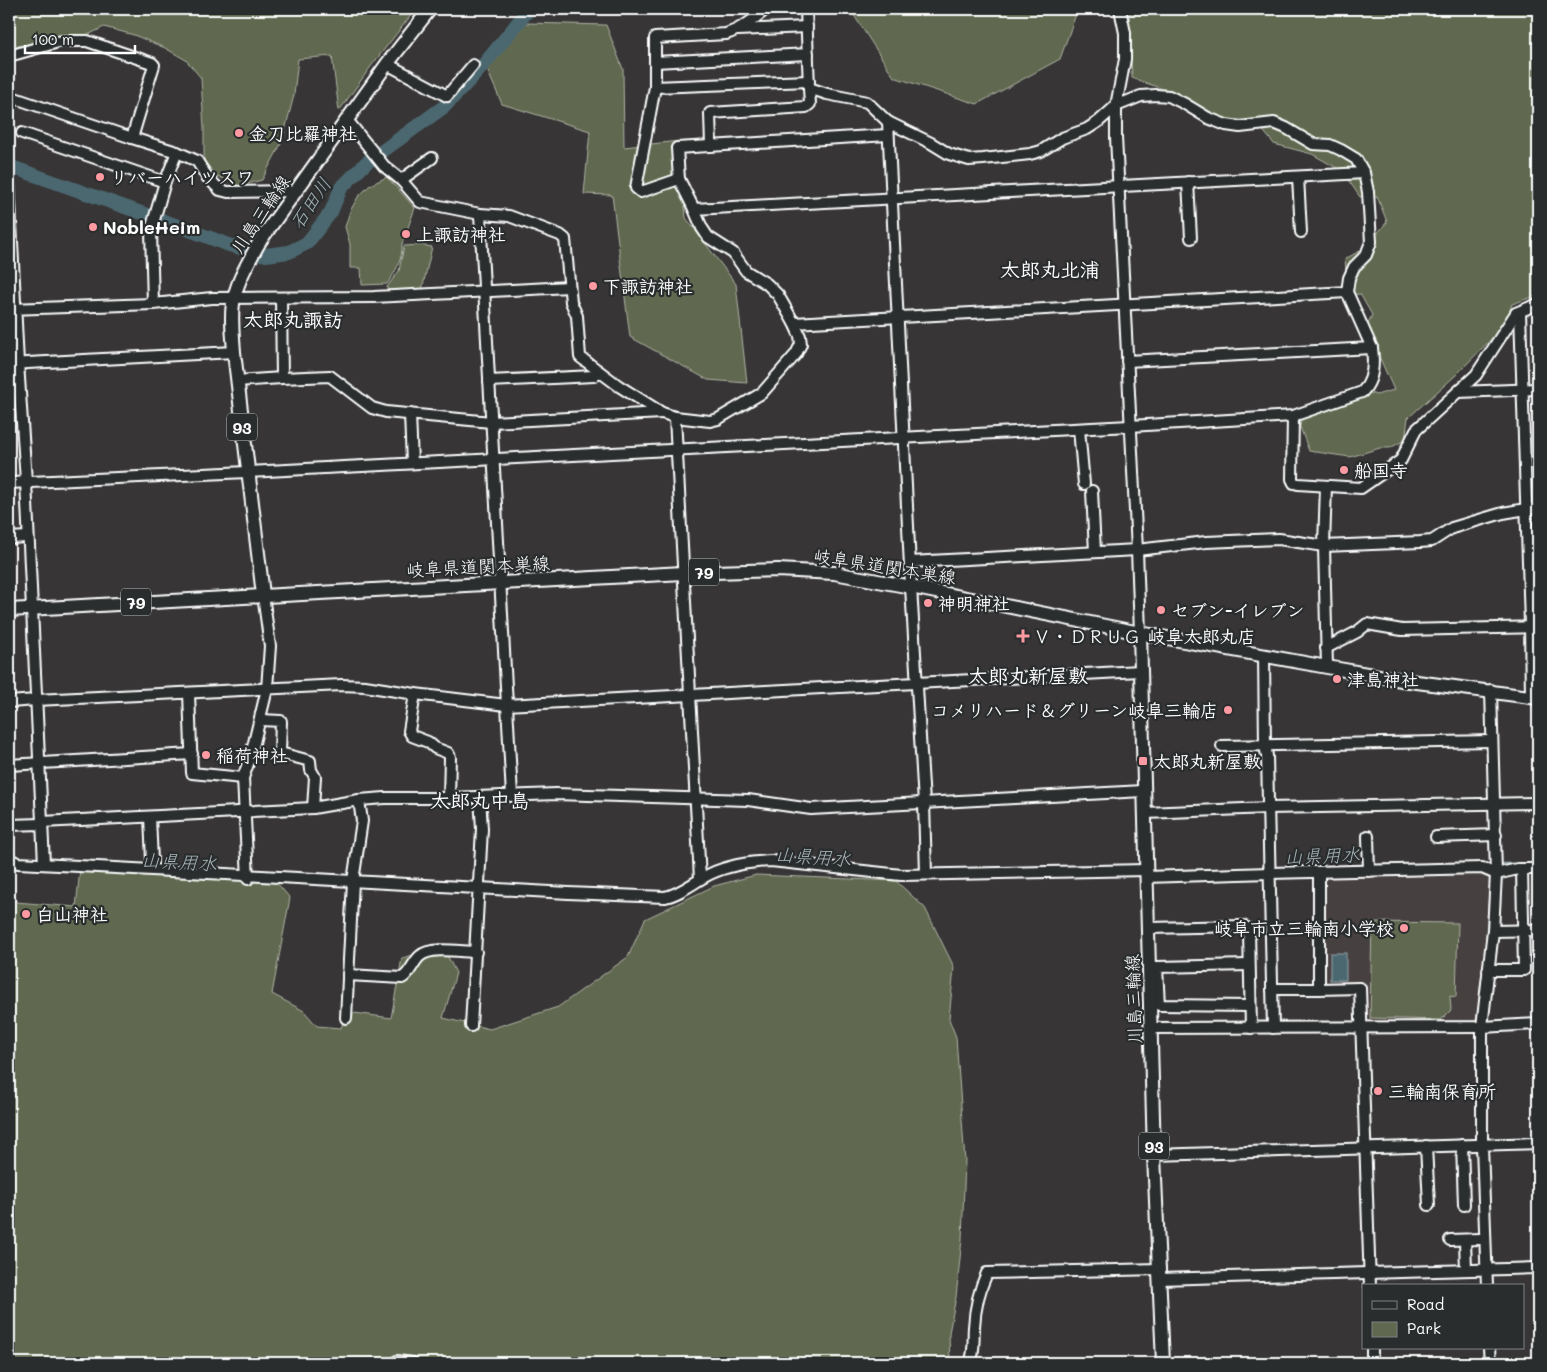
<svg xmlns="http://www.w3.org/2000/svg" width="1547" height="1372" viewBox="0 0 1547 1372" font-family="Mali,'Klee One',sans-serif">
<rect width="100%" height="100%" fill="#373536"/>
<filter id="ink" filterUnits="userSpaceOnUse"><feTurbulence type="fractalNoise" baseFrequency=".02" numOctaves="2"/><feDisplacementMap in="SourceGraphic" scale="10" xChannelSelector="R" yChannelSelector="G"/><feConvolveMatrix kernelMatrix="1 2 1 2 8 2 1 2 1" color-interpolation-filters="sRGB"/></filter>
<g filter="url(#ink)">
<!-- built -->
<g fill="#463f40">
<polygon points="1486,871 1491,875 1477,1025 1372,1024 1369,1021 1365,1021 1363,985 1325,985 1322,981 1322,873"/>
<polygon points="389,1357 389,1363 302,1363 302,1361"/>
</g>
<!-- green -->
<g fill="#60694f" stroke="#b0b4a7">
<polygon points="9,9 416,9 372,65 339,111 332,56 298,59 294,95 282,142 262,180 239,186 215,175 204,160 204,129 201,78 186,60 165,48 134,35 104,27 90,34 58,38 9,48"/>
<polygon points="847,9 1071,9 1076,14 1060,59 977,104 894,77 855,17"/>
<polygon points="1158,9 1538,9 1538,295 1512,304 1505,325 1456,375 1408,418 1405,440 1390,448 1380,448 1350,457 1309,451 1300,427 1303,407 1365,391 1376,395 1394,390 1366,327 1372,315 1360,294 1348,295 1345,259 1365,248 1387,222 1377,196 1360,197 1342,171 1312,154 1274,144 1256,122 1224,119 1177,94 1132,78 1129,13"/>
<polygon points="526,23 606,25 623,69 624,147 679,141 686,218 736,284 747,383 708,380 630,337 612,195 584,194 590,131 502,104 485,65"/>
<path d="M387 177 415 208 402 244C403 259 395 273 387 284L362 285 361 268H350V244L345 227 350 211 358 197 370 185Z"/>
<polygon points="421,245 432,247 422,290 387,292 387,287 399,271 404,246"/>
<path d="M9 868 16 902 76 907 80 869 276 882 290 898 272 994 304 1011 317 1026 341 1028 347 1012 391 1018 402 958 433 950 448 957 456 973 443 1018 490 1029 558 1007 628 957 645 919 714 886 756 875 896 881 925 908 954 967 949 1019 956 1037 965 1161 962 1239 956 1297 949 1333 950 1363H421C412 1356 400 1355 389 1357L302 1361 296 1363H9Z"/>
<polygon points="1372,922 1458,923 1456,997 1450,996 1451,1010 1441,1020 1370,1018"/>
</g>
<!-- water -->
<rect fill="#4c6870" stroke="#94a4a9" x="1330" y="953" width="16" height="27"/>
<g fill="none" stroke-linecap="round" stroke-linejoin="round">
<!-- stream -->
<g stroke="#94a4a9" stroke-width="2.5">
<polyline points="1502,864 1538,863"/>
<polyline points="9,865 15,867"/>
<polyline points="1371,865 1403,865"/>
<polyline points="1484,969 1490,890"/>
</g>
<!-- river -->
<polyline stroke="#4c6870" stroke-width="14" points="9,166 184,228 229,245 266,255 289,252 307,243 331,212 341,188 366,163 445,106 481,68 529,9"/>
<defs>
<g id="minor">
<polyline points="806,9 809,88 827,94 867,102 888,122 911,587 924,803 926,874"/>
<polyline points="1120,9 1125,33 1125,59 1116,106 1116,137 1137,550 1140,633"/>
<polyline points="738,30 807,27"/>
<polyline points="9,56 62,41 87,41 152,63 154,65 132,138"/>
<polyline points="655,62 808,54"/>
<polyline points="387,64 447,96 473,65"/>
<polyline points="655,87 809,81"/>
<polyline points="9,96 132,138 177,152 197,161 207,177 220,190 228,192 286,191 295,192"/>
<path d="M347 120 384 166 401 180 420 202 480 214 509 216 560 235 565 239 571 302 577 316 580 357 619 386 662 413 675 417 710 421 718 419 762 393 796 354 801 344 800 336 794 323 778 295 767 284 746 271 733 253 708 237 702 228 694 209 679 179 641 192 636 188 655 87V38L726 34C742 29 753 20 766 9"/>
<polyline points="22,133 165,182"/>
<polyline points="711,146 710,113 806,107 810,104 809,88"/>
<polyline points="1298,177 1301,232"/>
<polyline points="679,179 677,148 888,135"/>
<polyline points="401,180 432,158"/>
<polyline points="9,181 18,363 26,481 44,864"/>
<polyline points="1188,182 1191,238"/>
<polyline points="694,209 1364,173"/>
<polyline points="480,214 512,796"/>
<polyline points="281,298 282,378"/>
<polyline points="153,304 151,230 165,182 177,152"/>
<polyline points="10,309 153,304 212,298 374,297 569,287"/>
<polyline points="1520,312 1530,624 1531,697"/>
<polyline points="794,323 1347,292"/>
<polyline points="1127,361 1372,348"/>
<polyline points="9,364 234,352"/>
<polyline points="237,381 282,378 330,376 372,408 386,412 491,422 662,413"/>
<polyline points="489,381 594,376"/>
<polyline points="1458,392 1538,389"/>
<polyline points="410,414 412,463"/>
<polyline points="1293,416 1292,479 1294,483 1298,484 1361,488 1401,460 1416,430 1476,375 1516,313 1538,304"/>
<polyline points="675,417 700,879"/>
<polyline points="1079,429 1084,484"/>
<path d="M9 483 247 472 1130 426 1293 416 1362 392C1374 381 1374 363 1372 348L1347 292 1349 278 1354 267 1366 255 1371 242 1368 192 1364 173 1356 159 1341 150 1330 145 1313 144 1286 128 1274 123 1240 127 1226 125 1208 118 1185 104 1169 96 1156 95 1141 96 1116 106 1098 122 1087 129 1062 138 1041 151 1030 154 983 159 969 160 949 154 931 143 888 122"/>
<polyline points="1326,486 1324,546 1327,667"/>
<polyline points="1092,491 1095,552"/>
<polyline points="9,538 28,537"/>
<polyline points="910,562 1137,550 1206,542 1279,539 1324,546 1420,542 1432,541 1452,528 1503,513 1526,509 1538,508"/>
<polyline points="1326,648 1357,632 1367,624 1402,630 1538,627"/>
<polyline points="1264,655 1265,745 1267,756 1273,1028"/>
<polyline points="189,693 192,773 243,778"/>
<polyline points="415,694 409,731 412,736 428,742 435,748 448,753 450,757 449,798"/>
<polyline points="9,702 36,700 342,685 365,686 415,694 506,705 1140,671"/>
<polyline points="261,720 281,721 280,753 310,761 311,770 315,777 313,808"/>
<polyline points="1222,746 1492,741"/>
<polyline points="9,765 192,754"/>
<polyline points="1145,813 1268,808 1538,803"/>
<polyline points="150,817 152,861"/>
<polyline points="42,822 313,808 359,800 385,798 449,798 556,794 748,800 811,809 1143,791"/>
<polyline points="9,825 42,824"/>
<polyline points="1368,836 1369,871"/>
<polyline points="1436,837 1496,835"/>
<path d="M9 859 18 863 79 866 568 893 665 897C681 894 695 881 710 874 729 865 750 862 771 861L901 875 1146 870"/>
<polyline points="1319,872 1319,989 1360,988 1370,1286"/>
<polyline points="1146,877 1269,873 1482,868 1496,874 1518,869 1538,869"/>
<polyline points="248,879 243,778 251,755 267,689 270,646 263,595"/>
<polyline points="1148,928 1243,926 1247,928 1249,930 1251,1028"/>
<polyline points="1493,931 1538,930"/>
<polyline points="1249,965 1157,967 1159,1005 1250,1006"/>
<polyline points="1488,970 1524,970 1522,869"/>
<path d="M348 975 402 978C410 974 413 962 420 956 432 946 461 952 476 952"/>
<polyline points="1272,989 1319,989"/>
<polyline points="346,1018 353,881 362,821 359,800"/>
<polyline points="471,1026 482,829 480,797"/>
<polyline points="1151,1028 1482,1027 1538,1024"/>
<polyline points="1462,1145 1464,1205"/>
<polyline points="1426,1146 1429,1205"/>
<polyline points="1154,1155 1538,1143"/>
<polyline points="1450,1240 1480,1239"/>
<polyline points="1465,1240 1466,1270"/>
<polyline points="1160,1279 1538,1268"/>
<polyline points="1487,1286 1482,1145 1482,1027 1493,931 1496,874 1491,690"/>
<polyline points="1372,1348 1372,1363"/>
<polyline points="1489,1348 1490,1363"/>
<polyline points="395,1363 397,1361 413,1363"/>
<path d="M970 1363C975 1352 973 1339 974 1327 975 1308 979 1290 987 1273L1160 1269"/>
</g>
<g id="major">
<path d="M263 595 234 352C233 335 230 315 234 298 239 277 250 259 260 241L387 64 430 9"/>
<polyline points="9,610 683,573 778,570 834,573 911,587 1140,633 1327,667 1402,680 1538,698"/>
<polyline points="1140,633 1154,1155 1163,1363"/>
</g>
</defs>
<!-- minor casing -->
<use href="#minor" stroke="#fff" stroke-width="14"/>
<!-- major casing -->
<use href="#major" stroke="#fff" stroke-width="16"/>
<!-- minor -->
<use href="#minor" stroke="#2a2d2e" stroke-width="10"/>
<!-- major -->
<use href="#major" stroke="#2a2d2e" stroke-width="12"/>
</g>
</g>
<!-- markers -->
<g fill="#ff9aa2" stroke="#2a2d2e" stroke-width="2">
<circle cx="239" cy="133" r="5"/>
<circle cx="100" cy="177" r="5"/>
<circle cx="93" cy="227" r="5"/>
<circle cx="406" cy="234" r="5"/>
<circle cx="593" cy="286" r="5"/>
<circle cx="1344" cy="470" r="5"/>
<circle cx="928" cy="603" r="5"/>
<circle cx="1161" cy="610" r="5"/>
<path d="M1020.5 628.5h5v5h5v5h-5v5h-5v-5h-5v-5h5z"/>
<circle cx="1337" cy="679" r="5"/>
<circle cx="1228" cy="710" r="5"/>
<circle cx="206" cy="755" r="5"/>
<rect x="1138" y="756" width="10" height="10" rx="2.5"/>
<circle cx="26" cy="914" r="5"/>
<circle cx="1404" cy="928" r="5"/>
<circle cx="1378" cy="1091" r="5"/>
</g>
<g text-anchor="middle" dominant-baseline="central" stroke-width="4.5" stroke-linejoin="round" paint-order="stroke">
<!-- shield labels -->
<g fill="#2a2d2e" stroke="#bfc0c0" stroke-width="1">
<rect x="227" y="413.5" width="30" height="27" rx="4"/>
<rect x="689" y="558.5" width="30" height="27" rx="4"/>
<rect x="121" y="588.5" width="30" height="27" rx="4"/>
<rect x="1139" y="1132.5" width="30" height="27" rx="4"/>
</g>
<g font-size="16" font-weight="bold" fill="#fff">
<text x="242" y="427">93</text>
<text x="704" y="572">79</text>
<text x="136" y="602">79</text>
<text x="1154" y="1146">93</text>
</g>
<!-- poi labels -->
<g font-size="18" font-weight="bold" fill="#fff" stroke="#2a2d2e" text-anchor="start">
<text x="249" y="133">金刀比羅神社</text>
<text x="110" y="177">リバーハイツスワ</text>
<text x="103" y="227">NobleHeim</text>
<text x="416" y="234">上諏訪神社</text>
<text x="603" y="286">下諏訪神社</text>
<text x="1354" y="470">船国寺</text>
<text x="938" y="603">神明神社</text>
<text x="1171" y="610">セブン-イレブン</text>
<text x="1033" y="636">Ｖ・ＤＲＵＧ 岐阜太郎丸店</text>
<text x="1347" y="679">津島神社</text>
<text x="1218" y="710" text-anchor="end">コメリハード＆グリーン岐阜三輪店</text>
<text x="216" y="755">稲荷神社</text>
<text x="1153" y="761">太郎丸新屋敷</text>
<text x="36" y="914">白山神社</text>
<text x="1394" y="928" text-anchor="end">岐阜市立三輪南小学校</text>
<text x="1388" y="1091">三輪南保育所</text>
</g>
<!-- street labels -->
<g font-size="18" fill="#fff" stroke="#2a2d2e">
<text transform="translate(260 214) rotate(-56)">川島三輪線</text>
<text transform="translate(478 566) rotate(-3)">岐阜県道関本巣線</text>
<text transform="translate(885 566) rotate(9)">岐阜県道関本巣線</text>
<text transform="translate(1133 999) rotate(-92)">川島三輪線</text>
</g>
<!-- water labels -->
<g font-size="19" font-style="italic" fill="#a6b4b8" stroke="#2a2d2e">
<text transform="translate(310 203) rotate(-56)">石田川</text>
<text transform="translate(1322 855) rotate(-2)">山県用水</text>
<text transform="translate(813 856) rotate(4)">山県用水</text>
<text transform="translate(179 861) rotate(3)">山県用水</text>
</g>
<!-- quarter labels -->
<g font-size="20" font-weight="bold" fill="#fff" stroke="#2a2d2e">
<text x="1050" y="269">太郎丸北浦</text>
<text x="293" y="319">太郎丸諏訪</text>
<text x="1028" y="675">太郎丸新屋敷</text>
<text x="480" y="800">太郎丸中島</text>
</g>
</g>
<!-- margin -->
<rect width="1547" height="1372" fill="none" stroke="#2a2d2e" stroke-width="30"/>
<rect x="15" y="15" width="1517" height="1342" fill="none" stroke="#fff" stroke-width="2" filter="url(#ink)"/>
<!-- legend -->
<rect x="1362" y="1284" width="162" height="65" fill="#2a2d2e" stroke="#7f8182"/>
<rect x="1372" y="1301" width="25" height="8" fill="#2a2d2e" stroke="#7f8182"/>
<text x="1407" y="1310" font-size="15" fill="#ffffff">Road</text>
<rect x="1372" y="1322" width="25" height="15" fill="#60694f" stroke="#7f8182"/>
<text x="1407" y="1334" font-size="15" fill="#ffffff">Park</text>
<!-- scale -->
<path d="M25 45v8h110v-8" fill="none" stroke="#ffffff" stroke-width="2.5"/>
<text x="32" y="45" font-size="15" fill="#ffffff" stroke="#2a2d2e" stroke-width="4" paint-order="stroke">100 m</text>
</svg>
